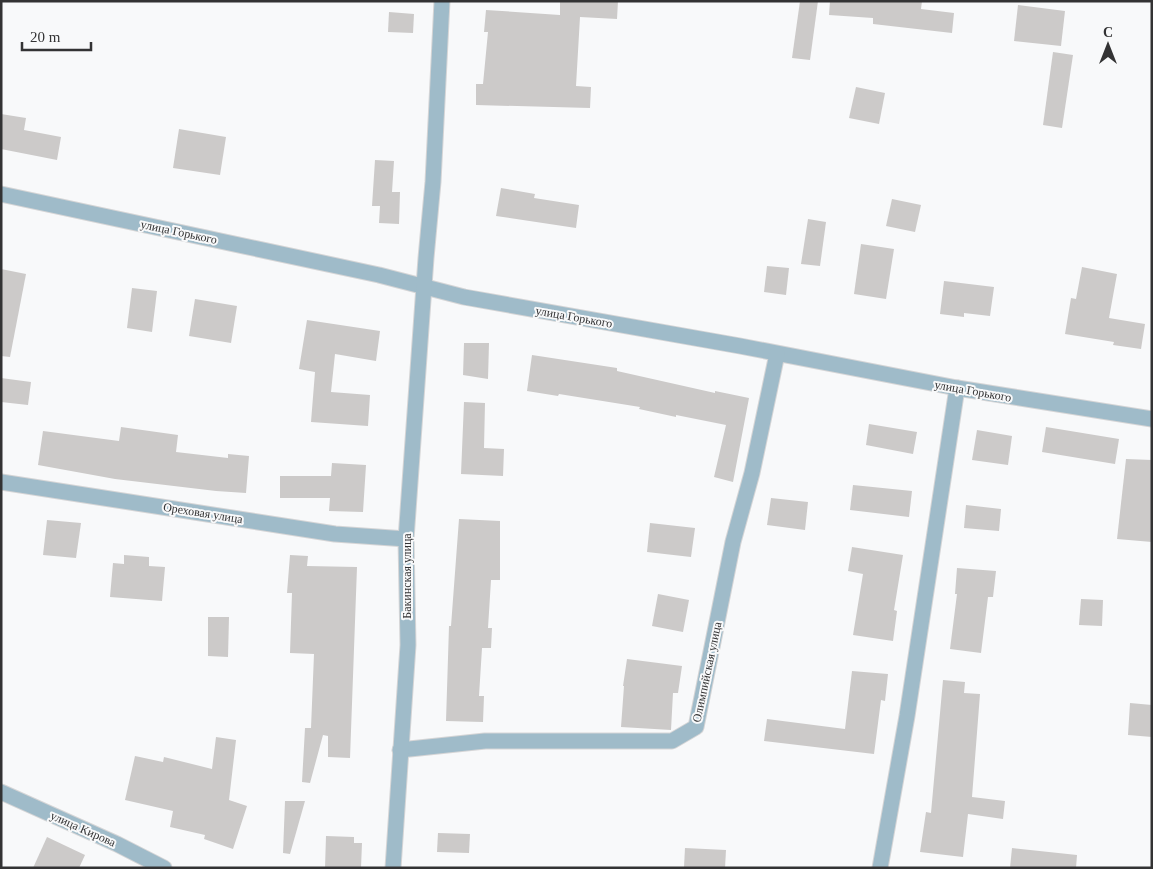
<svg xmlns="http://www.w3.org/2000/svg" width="1153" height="869" viewBox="0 0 1153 869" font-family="'Times New Roman',serif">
<rect width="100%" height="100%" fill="#f8f9fa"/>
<!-- building -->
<g fill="#cccac9">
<polygon points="560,1 618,1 617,19 580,17 576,86 591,87 590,108 476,105 476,84 483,84 488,32 484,32 486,10 560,15"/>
<polygon points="800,1 818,1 810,60 792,58"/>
<polygon points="830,1 922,1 921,9 954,13 952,33 873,24 873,18 829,15"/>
<polygon points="1018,5 1065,11 1061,46 1014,41"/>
<polygon points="389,12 414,14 413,33 388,32"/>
<polygon points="1053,52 1073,55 1062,128 1043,125"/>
<polygon points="856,87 885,93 879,124 849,118"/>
<polygon points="1,114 26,118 24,130 61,137 57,160 1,149"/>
<polygon points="179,129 226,137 220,175 173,168"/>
<polygon points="375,160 394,161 392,192 400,192 399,224 379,223 380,206 372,206"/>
<polygon points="501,188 535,194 534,198 579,205 576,228 496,216"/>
<polygon points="892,199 921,205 915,232 886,226"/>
<polygon points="808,219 826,222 820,266 801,264"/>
<polygon points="861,244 894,249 886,299 854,294"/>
<polygon points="767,266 789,268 786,295 764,292"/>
<polygon points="1082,267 1117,274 1109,318 1145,324 1141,349 1113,345 1114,342 1065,334 1071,298 1076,299"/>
<polygon points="1,269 26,274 10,357 1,356"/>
<polygon points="944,281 994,287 990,316 964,313 964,317 940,314"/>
<polygon points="132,288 157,291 152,332 127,328"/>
<polygon points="195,299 237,306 231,343 189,336"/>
<polygon points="307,320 380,331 376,361 335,354 331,392 370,395 368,426 311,422 315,372 299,369"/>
<polygon points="464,343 489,343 488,379 463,375"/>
<polygon points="532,355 617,368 617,371 715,393 715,391 749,398 733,482 714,477 726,425 676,415 676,417 639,409 640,407 559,394 558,396 527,391"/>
<polygon points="1,378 31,382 28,405 1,402"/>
<polygon points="464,402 485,403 484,448 504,449 503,476 461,474"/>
<polygon points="869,424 917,432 913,454 866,445"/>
<polygon points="121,427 178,435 176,452 228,458 228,454 249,456 246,493 216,491 115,479 38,465 43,431 119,441"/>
<polygon points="1046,427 1119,439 1115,464 1042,452"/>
<polygon points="977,430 1012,436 1008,465 972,460"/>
<polygon points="1126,459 1152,460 1152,542 1117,539"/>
<polygon points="332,463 366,465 363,512 329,511 330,498 280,498 280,476 331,476"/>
<polygon points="853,485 912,491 909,517 850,510"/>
<polygon points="771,498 808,502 805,530 767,525"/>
<polygon points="966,505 1001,509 999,531 964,528"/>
<polygon points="459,519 500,521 500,580 491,580 488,628 492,628 491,648 482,648 479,696 484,696 483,722 446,721 449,626 451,626"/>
<polygon points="47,520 81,523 76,558 43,555"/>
<polygon points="650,523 695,528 691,557 647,552"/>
<polygon points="852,547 903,555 894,610 897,611 893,641 853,635 863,574 848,571"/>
<polygon points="124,555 149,557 149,566 165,567 162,601 110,597 113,563 124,564"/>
<polygon points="290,555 308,556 307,566 357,567 350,758 328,757 328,736 323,735 310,783 302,782 305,728 311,728 314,654 290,653 292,593 287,593"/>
<polygon points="957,568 996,571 993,597 988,597 981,653 950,649 957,594 955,594"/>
<polygon points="658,594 689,600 683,632 652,626"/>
<polygon points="1081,599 1103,600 1102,626 1079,625"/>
<polygon points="208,617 229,617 228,657 208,656"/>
<polygon points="627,659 682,666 678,693 673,693 671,730 621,727 624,686 623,686"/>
<polygon points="852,671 888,674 885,701 881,700 874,754 764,741 767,719 845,729"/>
<polygon points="943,680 965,682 964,693 980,694 972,797 1005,801 1003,819 968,814 963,857 920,852 926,812 931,813"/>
<polygon points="1130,703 1152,705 1152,737 1128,735"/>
<polygon points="216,737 236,740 229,800 247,806 233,849 204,839 205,835 170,827 173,811 125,800 135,756 163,762 164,757 212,769"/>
<polygon points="285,801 305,801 290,854 283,853"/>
<polygon points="438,833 470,834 469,853 437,852"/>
<polygon points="326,836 354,837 354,843 362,843 361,868 325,868"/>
<polygon points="47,837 85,855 79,868 33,868"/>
<polygon points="685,848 726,850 725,868 684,867"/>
<polygon points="1012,848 1077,855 1076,868 1010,868"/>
</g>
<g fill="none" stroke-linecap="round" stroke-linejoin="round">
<defs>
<g id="street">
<polyline points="1,194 379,275 464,297 740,346 957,388 1152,419"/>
<polyline points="1,482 335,534 406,539"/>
<polyline points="400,750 485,741 672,741 696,727 733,542 752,473 777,354"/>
<polyline points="1,792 117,844 164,868"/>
<polyline points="393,868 408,645 406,539 426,258 433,182 442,1"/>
<polyline points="880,868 907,716 957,388"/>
</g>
</defs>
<!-- street casing -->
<use href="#street" stroke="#d5d5d6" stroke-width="17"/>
<!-- street -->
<use href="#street" stroke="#9fbbc9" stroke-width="15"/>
</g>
<g text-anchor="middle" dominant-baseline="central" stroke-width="4" stroke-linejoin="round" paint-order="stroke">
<!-- street labels -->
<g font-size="12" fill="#333334" stroke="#f8f9fa">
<text transform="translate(179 232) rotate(12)">улица Горького</text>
<text transform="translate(574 317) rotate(10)">улица Горького</text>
<text transform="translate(973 391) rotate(10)">улица Горького</text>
<text transform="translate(203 513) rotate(9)">Ореховая улица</text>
<text transform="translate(407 576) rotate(-90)">Бакинская улица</text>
<text transform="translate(707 672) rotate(-78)">Олимпийская улица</text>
<text transform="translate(83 829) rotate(24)">улица Кирова</text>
</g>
</g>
<!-- border -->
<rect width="1153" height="869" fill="none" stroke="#333334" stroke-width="5"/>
<!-- north arrow -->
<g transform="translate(1108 45)" stroke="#f8f9fa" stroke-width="4" paint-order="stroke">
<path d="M0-4L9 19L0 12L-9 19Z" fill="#333334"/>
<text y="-8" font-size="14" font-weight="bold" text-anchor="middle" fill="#333334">С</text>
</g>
<!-- scale -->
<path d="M22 42v8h69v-8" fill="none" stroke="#333334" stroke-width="2.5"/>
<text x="30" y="42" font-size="15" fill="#333334" stroke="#f8f9fa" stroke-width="4" paint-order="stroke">20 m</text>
</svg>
